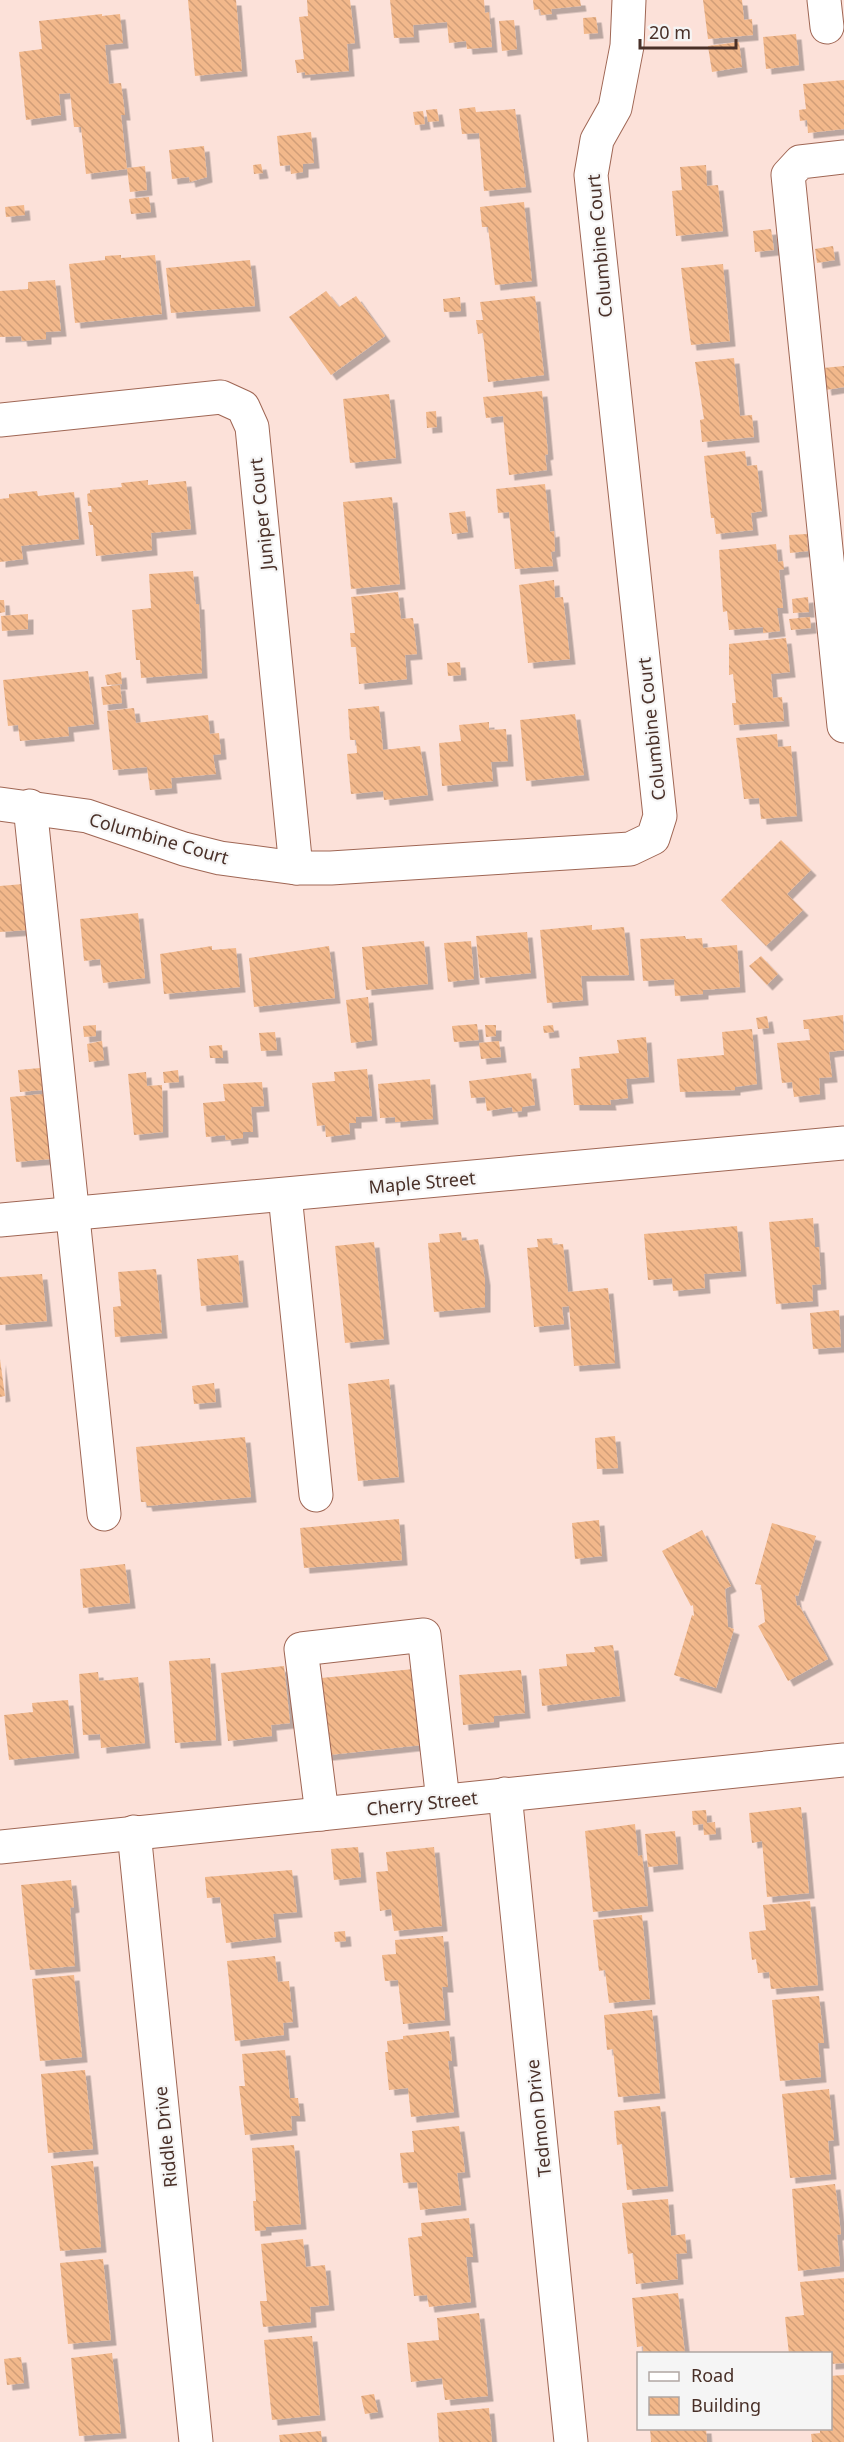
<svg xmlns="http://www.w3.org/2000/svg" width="844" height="2442" viewBox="0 0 844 2442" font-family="'Noto Sans',sans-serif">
<defs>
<pattern id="building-back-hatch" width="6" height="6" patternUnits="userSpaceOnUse" patternTransform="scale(1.5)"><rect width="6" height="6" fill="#f2b88b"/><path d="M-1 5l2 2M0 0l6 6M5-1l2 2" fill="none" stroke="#d19e78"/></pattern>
<filter id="shadow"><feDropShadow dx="5.5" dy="5.5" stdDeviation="0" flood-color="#0004"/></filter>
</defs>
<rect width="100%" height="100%" fill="#fce1d9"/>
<!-- building -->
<g fill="url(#building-back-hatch)" filter="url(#shadow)">
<polygon points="188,0 236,0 242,71 195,76"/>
<polygon points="307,0 350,0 355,43 347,44 349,71 305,75 305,72 297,73 295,60 304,59 299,17 308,16"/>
<polygon points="390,0 484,0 485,13 489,12 492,47 467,49 466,41 449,43 447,22 413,25 414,37 394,38"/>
<polygon points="533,0 580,0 581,6 551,9 552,14 541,15 540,9 534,10"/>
<polygon points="703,0 742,0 744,20 752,19 753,35 708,39"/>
<polygon points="102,14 102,16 120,14 123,43 105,45 109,84 121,83 125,115 121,115 127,169 86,174 81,127 74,127 70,93 59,94 61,115 26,120 19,52 42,49 39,21"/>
<polygon points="596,17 598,33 584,34 583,18"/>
<polygon points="514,20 517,49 502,51 499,21"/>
<polygon points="796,34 799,65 766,69 763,37"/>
<polygon points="739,42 742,67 712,72 708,46"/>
<polygon points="844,80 844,129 808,133 807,120 800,121 799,110 806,109 803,84"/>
<polygon points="475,107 476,112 515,109 526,187 484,191 479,133 462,134 459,109"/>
<polygon points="437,109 439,121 428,122 426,110"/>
<polygon points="423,111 425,124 415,125 413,112"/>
<polygon points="311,132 314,163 303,164 303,172 291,174 290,165 280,166 277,136"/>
<polygon points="204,146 207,177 190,182 189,177 172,179 169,150"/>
<polygon points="261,164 263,173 254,174 253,165"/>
<polygon points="706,165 707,186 718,185 723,231 676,236 672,191 682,190 680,167"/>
<polygon points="145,166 147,190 130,192 127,168"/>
<polygon points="149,197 151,212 131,214 129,199"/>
<polygon points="524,202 532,281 495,285 488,227 482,227 480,207"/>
<polygon points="24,205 25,215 6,217 5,207"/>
<polygon points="771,229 774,250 755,252 753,231"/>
<polygon points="833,246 835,260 817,263 815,249"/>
<polygon points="121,255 121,258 155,255 162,314 75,323 69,264 105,260 105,256"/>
<polygon points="250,260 255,306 171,313 166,268"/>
<polygon points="723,264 730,341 691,345 681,268"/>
<polygon points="55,280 61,331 46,332 46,339 22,341 21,336 0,337 0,291 28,289 28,282"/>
<polygon points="326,291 339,307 356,296 385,336 331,375 289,317"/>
<polygon points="535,296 544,375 488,382 483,333 478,334 476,320 483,320 480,302"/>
<polygon points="460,297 461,311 444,312 443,299"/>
<polygon points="734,358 740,416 752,415 754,437 702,442 700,420 704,419 695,362"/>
<polygon points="844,366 844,387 826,390 823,368"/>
<polygon points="542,391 548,454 545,455 547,470 509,475 503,416 486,418 483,397"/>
<polygon points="389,394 396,458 350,463 343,399"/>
<polygon points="436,411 437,427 427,428 426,412"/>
<polygon points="745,451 747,466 757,465 762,511 751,513 753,530 716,534 714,518 711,518 704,456"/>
<polygon points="148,480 148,485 186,481 191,529 151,533 152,550 96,556 93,525 90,525 88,512 92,512 91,506 88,506 87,494 90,493 90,490 122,487 121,483"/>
<polygon points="545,484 550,532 554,531 555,551 551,552 553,566 515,569 509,512 498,513 496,489"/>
<polygon points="37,491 38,496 74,492 79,539 21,546 23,559 0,562 0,499 9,498 9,494"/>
<polygon points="392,497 400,584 351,589 343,502"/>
<polygon points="465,511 468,532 452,534 449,513"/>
<polygon points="807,534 808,551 790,553 789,535"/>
<polygon points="776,544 778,562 783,561 784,569 779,570 783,608 777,608 780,631 763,633 763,627 729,630 727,611 723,612 719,550"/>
<polygon points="193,571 196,604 199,604 202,673 141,678 140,660 136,660 132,610 151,608 149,574"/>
<polygon points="554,580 555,598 563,597 570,659 528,663 519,585"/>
<polygon points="398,592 401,619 413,618 417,654 405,655 407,679 359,684 356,647 351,647 350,633 355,633 351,597"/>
<polygon points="808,597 809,612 793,613 792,599"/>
<polygon points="0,600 4,600 5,612 0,613"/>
<polygon points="28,614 28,629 2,631 1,616"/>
<polygon points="810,617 811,628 791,630 789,619"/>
<polygon points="786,638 790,672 771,674 773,698 782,697 784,721 734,725 732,703 736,703 733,674 729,675 729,644"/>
<polygon points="460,662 461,675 448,676 447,663"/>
<polygon points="88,671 94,724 68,727 69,736 20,741 18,725 8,726 3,680"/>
<polygon points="121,672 122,684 107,685 105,675"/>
<polygon points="120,685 122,703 103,705 101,687"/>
<polygon points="379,706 383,750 420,746 428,795 384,800 383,791 351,794 347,754 357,753 356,740 350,740 348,709"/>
<polygon points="134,708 136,723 208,715 210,734 219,733 221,754 213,755 216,774 171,778 172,788 150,790 147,767 113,770 107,711"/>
<polygon points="575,714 584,775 526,781 520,720"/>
<polygon points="489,722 489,730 506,729 508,761 491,762 493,781 442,786 439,743 461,741 459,725"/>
<polygon points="777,734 778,747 791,746 797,816 761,819 759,798 744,799 736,738"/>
<polygon points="781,840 811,870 787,894 803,910 766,946 721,900"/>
<polygon points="23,884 27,930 0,932 0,886"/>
<polygon points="138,913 145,978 103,983 100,959 84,961 80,919"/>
<polygon points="592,925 592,930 624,927 629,975 581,976 583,1000 547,1003 540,930"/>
<polygon points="527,932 531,973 480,978 476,936"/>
<polygon points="685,936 686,939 702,938 703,948 737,945 740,987 703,990 703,994 675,996 674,979 643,981 640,939"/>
<polygon points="424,941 428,984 366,990 362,947"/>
<polygon points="471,941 474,979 448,982 444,943"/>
<polygon points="212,946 212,950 236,948 240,987 164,994 160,954"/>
<polygon points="329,946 335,998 254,1007 249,958"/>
<polygon points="761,956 778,974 767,985 749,966"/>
<polygon points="368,997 372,1040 351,1043 346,1000"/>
<polygon points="843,1015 844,1050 829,1052 832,1077 819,1078 820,1094 794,1097 792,1082 782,1083 777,1043 810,1040 809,1029 804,1029 803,1020"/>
<polygon points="767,1016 769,1028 758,1029 756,1018"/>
<polygon points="477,1024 479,1040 454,1042 452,1026"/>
<polygon points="96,1025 96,1036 84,1037 83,1026"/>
<polygon points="485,1025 496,1025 496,1036 486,1037"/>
<polygon points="553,1025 554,1032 544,1033 543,1026"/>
<polygon points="752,1029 757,1084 735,1087 735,1090 680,1092 677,1059 724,1055 722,1032"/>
<polygon points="275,1032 277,1050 261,1051 259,1033"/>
<polygon points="646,1037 649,1077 626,1079 628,1098 610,1100 611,1105 574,1105 571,1069 580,1068 579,1057 619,1053 617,1040"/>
<polygon points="102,1041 104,1060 89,1062 87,1044"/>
<polygon points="499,1041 501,1057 481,1059 479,1043"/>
<polygon points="222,1045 223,1058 210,1058 209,1046"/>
<polygon points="51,1067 53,1089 20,1092 18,1070"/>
<polygon points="367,1069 372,1116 356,1117 356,1123 349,1123 350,1134 326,1137 325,1125 317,1126 312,1083 335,1081 334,1072"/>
<polygon points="178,1070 179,1082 164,1083 163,1072"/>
<polygon points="146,1072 147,1086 162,1085 163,1132 134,1135 128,1074"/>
<polygon points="531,1073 535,1105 522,1107 522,1111 513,1112 512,1107 487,1111 485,1097 471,1098 469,1081"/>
<polygon points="430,1079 433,1119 395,1122 395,1117 380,1118 378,1084"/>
<polygon points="262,1082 264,1106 251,1107 253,1132 243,1132 243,1138 226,1140 225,1135 206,1137 203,1103 225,1101 223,1084"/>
<polygon points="44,1094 50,1159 16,1162 10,1097"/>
<polygon points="813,1218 815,1247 819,1247 821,1284 812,1285 813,1301 776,1304 769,1222"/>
<polygon points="737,1226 741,1271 704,1274 705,1288 673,1291 672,1278 648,1280 644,1234"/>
<polygon points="461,1232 462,1241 478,1239 485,1280 485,1307 434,1312 428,1243 440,1242 439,1234"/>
<polygon points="552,1238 553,1245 563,1244 568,1292 608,1288 615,1363 574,1366 569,1306 562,1307 564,1324 534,1327 527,1248 538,1247 537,1239"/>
<polygon points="374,1242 384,1339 345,1343 335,1246"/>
<polygon points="238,1255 243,1302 201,1306 197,1259"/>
<polygon points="156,1269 162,1333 115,1337 113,1307 121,1306 118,1272"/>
<polygon points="42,1274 47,1321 0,1325 0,1277"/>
<polygon points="839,1310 841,1347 813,1349 810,1313"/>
<polygon points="0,1359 5,1396 0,1397"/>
<polygon points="389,1379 399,1477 358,1481 348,1384"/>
<polygon points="214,1383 216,1402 194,1404 192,1386"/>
<polygon points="615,1436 618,1468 597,1469 595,1438"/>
<polygon points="245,1437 251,1497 147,1506 146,1502 141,1502 136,1447"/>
<polygon points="399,1519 402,1560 304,1568 300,1528"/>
<polygon points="599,1520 602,1556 575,1559 572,1523"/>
<polygon points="772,1523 816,1536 798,1596 795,1595 797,1606 799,1605 828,1659 788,1681 758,1626 765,1622 761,1585 755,1584"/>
<polygon points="702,1530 731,1586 725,1589 728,1627 734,1629 716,1688 674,1675 692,1615 694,1616 693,1605 691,1606 662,1551"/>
<polygon points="125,1564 130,1603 83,1608 80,1569"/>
<polygon points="613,1645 620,1696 542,1706 539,1669 567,1666 566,1654 595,1652 594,1647"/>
<polygon points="210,1658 216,1740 175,1743 169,1661"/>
<polygon points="284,1666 290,1723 271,1725 272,1736 228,1741 221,1673"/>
<polygon points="414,1669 422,1745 319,1756 311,1679"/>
<polygon points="521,1670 525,1713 494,1716 494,1722 463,1725 459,1675"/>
<polygon points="98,1672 99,1681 138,1677 145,1743 101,1748 100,1734 83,1735 79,1674"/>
<polygon points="68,1700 74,1753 9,1760 4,1715 33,1712 32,1703"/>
<polygon points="801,1807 809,1893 767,1897 762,1841 752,1843 749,1813"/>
<polygon points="706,1810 707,1823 715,1822 716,1834 704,1835 703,1824 693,1825 692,1811"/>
<polygon points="635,1824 638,1856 642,1855 648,1906 593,1912 585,1831"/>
<polygon points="675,1831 678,1864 648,1867 645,1834"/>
<polygon points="358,1847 361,1877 334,1880 331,1849"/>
<polygon points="434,1847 442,1926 394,1931 391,1909 380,1911 376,1872 388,1871 386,1852"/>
<polygon points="292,1870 297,1912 273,1914 276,1937 226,1943 220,1897 207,1898 205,1877"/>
<polygon points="71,1880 74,1907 70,1908 75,1966 30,1970 21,1885"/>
<polygon points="810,1901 818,1985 771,1989 769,1972 758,1973 756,1959 752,1960 749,1932 766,1930 763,1905"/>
<polygon points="642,1915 650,1999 609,2003 605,1970 599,1971 593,1920"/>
<polygon points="345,1931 346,1941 335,1942 334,1932"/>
<polygon points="443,1936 448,1987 442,1987 445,2020 403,2024 398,1980 385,1981 382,1955 396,1954 395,1940"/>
<polygon points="275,1956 278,1982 289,1981 293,2022 283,2023 284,2035 235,2041 227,1961"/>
<polygon points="74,1975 82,2057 40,2061 32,1979"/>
<polygon points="819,1996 824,2043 818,2043 821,2077 780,2081 772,2000"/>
<polygon points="652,2010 660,2093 618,2097 613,2049 607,2050 604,2015"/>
<polygon points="449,2031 452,2061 448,2061 454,2112 411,2117 408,2088 389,2090 385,2052 388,2052 387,2041 403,2039 403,2036"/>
<polygon points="285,2050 290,2098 298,2098 300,2116 291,2116 292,2130 245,2135 239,2086 245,2086 242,2054"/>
<polygon points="85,2070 93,2149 48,2153 41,2074"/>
<polygon points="829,2089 834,2140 828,2141 831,2174 790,2178 782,2094"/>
<polygon points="660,2106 668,2186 627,2190 622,2144 617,2145 614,2111"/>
<polygon points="459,2126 465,2172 457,2173 461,2205 420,2210 417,2182 403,2183 400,2153 414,2152 412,2131"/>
<polygon points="294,2145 301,2224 266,2227 266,2230 255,2231 253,2201 256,2201 252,2148"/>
<polygon points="93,2161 101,2247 60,2251 51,2166"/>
<polygon points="835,2184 841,2234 837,2235 840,2266 798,2271 792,2189"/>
<polygon points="668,2199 671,2236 685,2234 687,2253 676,2254 678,2279 636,2284 633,2253 628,2254 622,2203"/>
<polygon points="469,2218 473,2257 466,2257 471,2302 429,2307 427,2295 414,2296 408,2238 422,2236 421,2223"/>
<polygon points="303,2239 306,2267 325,2265 329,2305 310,2307 311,2322 263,2327 260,2301 267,2301 261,2244"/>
<polygon points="103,2259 111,2340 68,2344 60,2263"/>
<polygon points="844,2278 844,2363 830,2364 830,2354 789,2354 785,2317 804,2315 800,2282"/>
<polygon points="678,2293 685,2354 643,2354 643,2346 637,2347 632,2298"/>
<polygon points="479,2313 488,2396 445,2400 442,2378 411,2382 407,2343 439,2340 437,2318"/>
<polygon points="312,2336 320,2415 272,2420 264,2340"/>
<polygon points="112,2353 121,2433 79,2436 71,2358"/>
<polygon points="21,2357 24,2383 7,2385 4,2359"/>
<polygon points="844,2375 844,2442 812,2442 811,2434 820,2433 820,2428 830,2428 830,2376"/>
<polygon points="374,2394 378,2412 365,2414 361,2396"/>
<polygon points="489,2408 492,2442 439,2442 437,2413"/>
<polygon points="650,2428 706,2428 707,2442 651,2442"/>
<polygon points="321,2431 322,2442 280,2442 279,2435"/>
</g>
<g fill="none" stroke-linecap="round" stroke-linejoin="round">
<defs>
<g id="minor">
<polyline points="824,0 827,27"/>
<polyline points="844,157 800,162 788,175 844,726"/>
<polyline points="0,420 221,397 243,407 252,427 296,868"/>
<polyline points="0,804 87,816 184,849 220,858 296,868 331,868 630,849 653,838 660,816 591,175 597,140 615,108 627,46 629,0"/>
<polyline points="30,806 104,1514"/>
<polyline points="285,1195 316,1495"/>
<polyline points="0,1220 844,1143"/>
<polyline points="505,1794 571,2442"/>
<polyline points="322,1814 301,1649 424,1635 443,1801"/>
<polyline points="134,1832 196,2442"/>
<polyline points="0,1847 844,1760"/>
</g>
</defs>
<!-- minor casing -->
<use href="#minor" stroke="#9f6654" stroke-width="35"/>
<!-- minor -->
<use href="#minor" stroke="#fff" stroke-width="33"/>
</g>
<g text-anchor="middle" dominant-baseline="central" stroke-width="4.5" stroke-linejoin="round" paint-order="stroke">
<!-- street labels -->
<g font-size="18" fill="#493028" stroke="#f5f5f5">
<text transform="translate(599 246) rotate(-95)">Columbine Court</text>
<text transform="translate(261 514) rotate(-96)">Juniper Court</text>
<text transform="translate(651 729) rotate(-96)">Columbine Court</text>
<text transform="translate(159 838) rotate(16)">Columbine Court</text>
<text transform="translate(422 1182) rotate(-5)">Maple Street</text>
<text transform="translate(422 1803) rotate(-6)">Cherry Street</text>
<text transform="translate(538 2118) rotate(-96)">Tedmon Drive</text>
<text transform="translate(165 2137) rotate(-96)">Riddle Drive</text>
</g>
</g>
<!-- legend -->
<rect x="637" y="2352" width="195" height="78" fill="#f5f5f5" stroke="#b0a6a3" stroke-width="1.5"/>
<rect x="649" y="2372" width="30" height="9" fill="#ffffff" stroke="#b0a6a3" stroke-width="1.5"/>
<text x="691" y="2382" font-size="18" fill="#493028">Road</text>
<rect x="649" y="2397" width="30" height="18" fill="url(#building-back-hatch)" stroke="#b0a6a3" stroke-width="1.5"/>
<text x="691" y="2412" font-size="18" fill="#493028">Building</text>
<!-- scale -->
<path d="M640 39v9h96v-9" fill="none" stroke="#493028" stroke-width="3"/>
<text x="649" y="39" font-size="18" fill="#493028" stroke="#f5f5f5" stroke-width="4.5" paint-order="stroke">20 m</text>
</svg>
